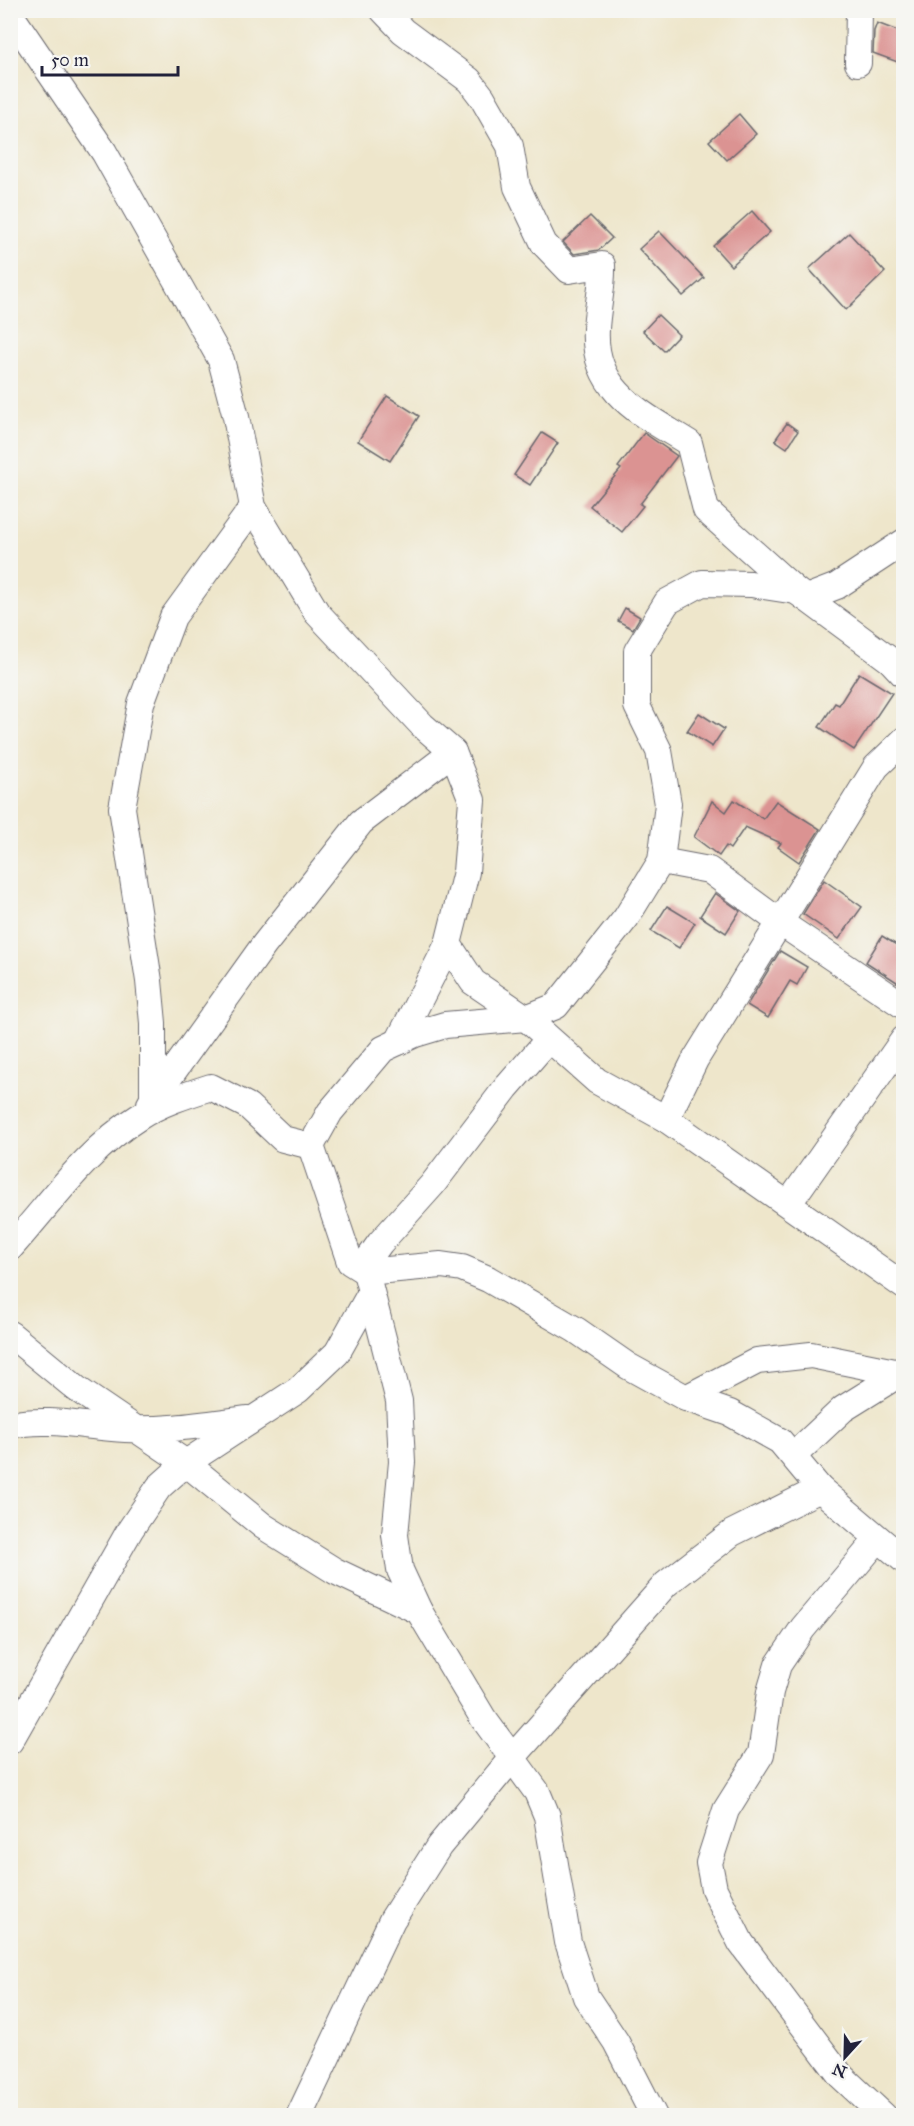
<svg xmlns="http://www.w3.org/2000/svg" width="914" height="2126" viewBox="0 0 914 2126" font-family="'IM FELL Great Primer',serif">
<rect width="100%" height="100%" fill="#f6f6f2"/>
<filter id="ink" filterUnits="userSpaceOnUse"><feTurbulence type="fractalNoise" baseFrequency=".0167" numOctaves="2"/><feDisplacementMap in="SourceGraphic" scale="12" xChannelSelector="R" yChannelSelector="G"/><feConvolveMatrix kernelMatrix="1 2 1 2 8 2 1 2 1" color-interpolation-filters="sRGB"/></filter>
<filter id="wash" filterUnits="userSpaceOnUse"><feTurbulence type="fractalNoise" baseFrequency=".008" numOctaves="4" result="noise"/><feDisplacementMap in="SourceGraphic" scale="24" xChannelSelector="R" yChannelSelector="G"/><feGaussianBlur stdDeviation="1.35" result="paint"/><feColorMatrix in="noise" values="0 0 0 0 0 0 0 0 0 0 0 0 0 0 0 0 0 1.4 0 .05"/><feComposite in="paint" operator="in"/></filter>
<g filter="url(#wash)">
<rect width="100%" height="100%" fill="#eee6cb"/>
<g id="blocks">
<!-- building -->
<g fill="#db9392">
<polygon points="877,23 903,33 903,64 873,53 874,31"/>
<polygon points="739,114 756,134 727,160 709,141"/>
<polygon points="752,211 770,232 731,266 713,246"/>
<polygon points="590,216 612,238 599,250 574,254 563,242"/>
<polygon points="659,231 704,278 683,296 639,249"/>
<polygon points="849,233 885,272 846,310 809,269"/>
<polygon points="658,315 679,335 664,351 643,331"/>
<polygon points="387,396 419,416 390,461 358,441"/>
<polygon points="787,423 798,431 787,448 775,440"/>
<polygon points="542,433 558,443 530,485 514,475"/>
<polygon points="644,433 677,456 640,504 643,506 622,532 590,506 621,469 618,467"/>
<polygon points="625,608 640,617 633,629 618,621"/>
<polygon points="859,673 892,693 854,750 819,727 835,703 839,705"/>
<polygon points="699,713 724,729 712,747 687,731"/>
<polygon points="734,800 763,819 776,801 820,829 799,862 778,847 781,843 745,827 730,849 726,846 719,856 694,837 712,801 726,812"/>
<polygon points="824,880 862,907 839,939 803,914"/>
<polygon points="715,893 740,911 726,933 700,916"/>
<polygon points="667,906 695,923 679,948 651,931"/>
<polygon points="882,936 903,949 903,986 866,962"/>
<polygon points="780,951 807,967 797,985 790,981 768,1018 747,1005"/>
</g>
</g>
</g>
<g filter="url(#ink)">
<use href="#blocks" fill-opacity="0" stroke="#69676d" stroke-width="1.5"/>
<g fill="none" stroke-linecap="round" stroke-linejoin="round">
<defs>
<g id="minor">
<path d="M383 10 403 31 469 80 482 97 510 146 517 187 544 244 569 270 602 265C603 287 597 308 596 329 592 392 643 414 689 443L706 510 796 591"/>
<polyline points="10,14 104,152 221,360 236,417 253,507 317,613 422,725 453,752 472,800 466,872 448,944 473,982 526,1018 597,1081 666,1119 904,1286"/>
<polyline points="858,63 859,10"/>
<polyline points="806,598 890,660 904,675"/>
<polyline points="661,861 709,870 781,923 904,1006"/>
<polyline points="548,1040 506,1088 432,1185 380,1243 370,1257 366,1272 399,1401 402,1462 395,1535 400,1570 419,1611 483,1718 537,1792 547,1816 568,1942 586,1997 616,2042 654,2116"/>
<polyline points="398,1042 448,944"/>
<polyline points="153,1100 153,1023 149,981 122,808 141,703 173,617 253,507"/>
<polyline points="150,1104 264,945 361,822 453,752"/>
<polyline points="666,1119 695,1060 876,767 904,740"/>
<polyline points="311,1146 350,1262 366,1272 441,1265 462,1268 488,1279 576,1330 628,1366 686,1398 730,1413 780,1441 820,1489 904,1560"/>
<polyline points="789,1203 904,1039"/>
<path d="M10 1248C51 1203 86 1150 139 1117 161 1103 186 1095 211 1087L248 1106 283 1139 311 1146 330 1112 383 1049 415 1034 445 1025 526 1018 556 1006 626 918 661 861 668 804 659 751 637 706V651L667 602 702 583 751 584 796 591 806 598 837 586 904 542"/>
<polyline points="10,1334 77,1389 186,1463 263,1526 335,1571 419,1611"/>
<polyline points="686,1398 757,1361 811,1355 900,1373"/>
<path d="M10 1425C50 1417 85 1427 125 1429 166 1431 207 1424 248 1419"/>
<polyline points="794,1455 843,1409 904,1371"/>
<polyline points="878,1539 803,1628 778,1665 770,1692 761,1754 726,1810 709,1863 714,1889 741,1943 841,2076 884,2116"/>
<polyline points="10,1741 130,1530 159,1487 186,1463 298,1390 337,1353 370,1294"/>
<polyline points="299,2116 392,1920 439,1846 512,1758 666,1584 732,1533 820,1489"/>
</g>
</defs>
<!-- minor casing -->
<use href="#minor" stroke="#69676d" stroke-width="28"/>
<!-- minor -->
<use href="#minor" stroke="#fff" stroke-width="26"/>
</g>
</g>
<!-- margin -->
<rect width="914" height="2126" fill="none" stroke="#f6f6f2" stroke-width="36"/>
<!-- north arrow -->
<g transform="translate(845 2057) rotate(202)" stroke="#f6f6f2" stroke-width="4.5" paint-order="stroke">
<path d="M0-4.5L10 22L0 15L-10 22Z" fill="#22223b"/>
<text y="-9" font-size="16" font-weight="bold" text-anchor="middle" fill="#22223b">N</text>
</g>
<!-- scale -->
<path d="M42 66v9h136v-9" fill="none" stroke="#22223b" stroke-width="3"/>
<text x="51" y="66" font-size="18" fill="#22223b" stroke="#f6f6f2" stroke-width="4.5" paint-order="stroke">50 m</text>
</svg>
